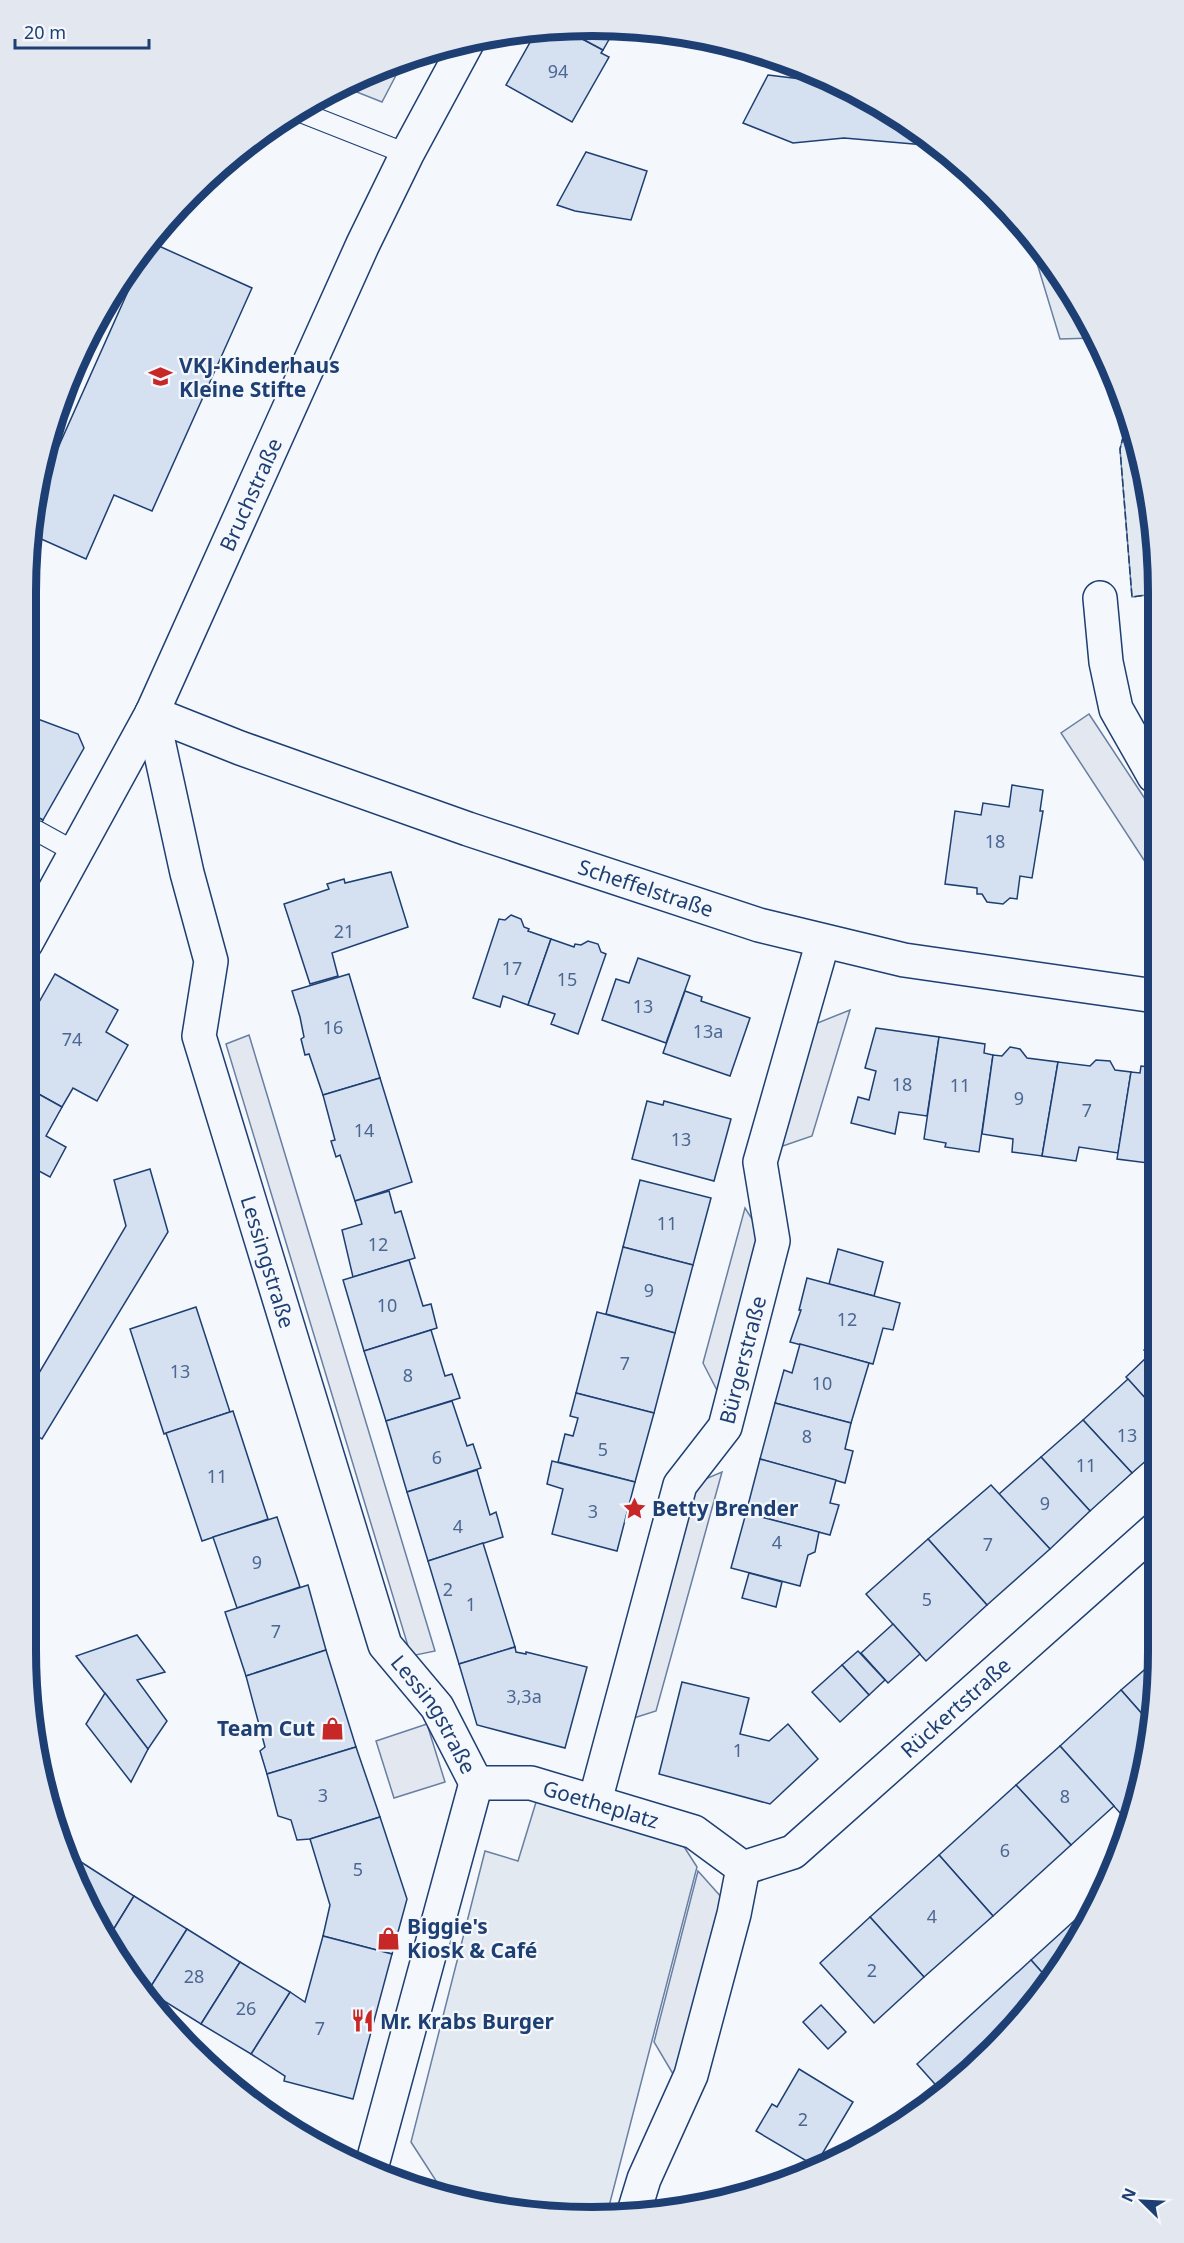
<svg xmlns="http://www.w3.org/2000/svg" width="1184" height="2243" viewBox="0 0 1184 2243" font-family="'Noto Sans',sans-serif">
<rect width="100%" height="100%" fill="#f4f7fb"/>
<!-- green -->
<g fill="#e3e9f0" stroke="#687fa3" stroke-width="1.5">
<polygon points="1030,240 1063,278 1093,338 1060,339"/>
<polygon points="1129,414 1154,518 1154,594 1132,597 1120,449"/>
<polygon points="537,1799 681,1842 697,1867 607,2214 463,2200 440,2187 411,2142 485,1851 518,1861"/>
</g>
<!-- parking -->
<g fill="#e3e8f0" stroke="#687fa3" stroke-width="1.5">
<polygon points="404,60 382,102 339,85 341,84"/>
<polygon points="1089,714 1155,814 1155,877 1061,733"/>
<polygon points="850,1010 812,1136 774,1149 810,1026"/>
<polygon points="249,1035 435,1651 411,1656 226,1044"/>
<polygon points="745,1208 766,1241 723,1402 703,1363"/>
<polygon points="722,1472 656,1711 621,1722 686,1487"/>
<polygon points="427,1724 445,1782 394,1798 376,1741"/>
<polygon points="698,1871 723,1899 676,2079 654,2042"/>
</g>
<!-- building -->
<g fill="#d5e0f0" stroke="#1d3f73" stroke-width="1.5">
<polygon points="560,27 603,50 601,53 609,57 572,122 506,85 537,30"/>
<polygon points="560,27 615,29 603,50"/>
<polygon points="768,75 834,83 875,101 937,146 844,138 793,143 743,123"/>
<polygon points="586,152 647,171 631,220 575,211 557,205"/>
<polygon points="150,242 252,288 152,511 114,495 86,559 30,534 36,497"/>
<polygon points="27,715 78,734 84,748 43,820 26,811"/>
<polygon points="1012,785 1043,790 1040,811 1043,811 1032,878 1020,876 1017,899 1010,898 1003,904 987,902 982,894 977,894 977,888 945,884 955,811 981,815 983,803 1009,807"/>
<polygon points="26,811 43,820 26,852"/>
<polygon points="391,872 408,927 332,953 338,976 310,984 284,904 329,889 327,884 344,879 345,883"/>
<polygon points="511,915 521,919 524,927 529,929 528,931 551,939 528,1005 503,996 500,1007 473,998 499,919 505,920"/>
<polygon points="551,939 574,947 575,944 581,945 588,941 598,944 601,952 606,954 578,1034 551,1024 555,1014 528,1005"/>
<polygon points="638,958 690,976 666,1043 602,1020 616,979 629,983"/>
<polygon points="55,974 118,1010 106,1032 128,1045 97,1101 73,1088 62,1107 26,1087 26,1025"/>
<polygon points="349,974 380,1078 323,1095 309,1054 305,1055 301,1039 304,1037 300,1017 292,991"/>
<polygon points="685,991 702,997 701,1001 750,1018 730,1076 663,1053"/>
<polygon points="876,1028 939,1037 927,1116 899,1112 895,1134 851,1123 858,1097 869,1100 876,1071 865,1068"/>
<polygon points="939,1037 985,1044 984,1053 993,1055 979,1152 945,1147 946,1143 924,1139"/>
<polygon points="1010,1047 1020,1049 1027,1058 1058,1062 1042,1156 1012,1152 1013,1139 982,1134 993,1055 1002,1056"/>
<polygon points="1096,1060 1110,1061 1115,1070 1131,1072 1118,1153 1079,1147 1076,1161 1042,1156 1058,1062 1090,1066"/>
<polygon points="1141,1066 1155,1068 1156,1156 1150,1156 1148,1163 1117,1159 1131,1072 1140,1073"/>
<polygon points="380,1078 412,1182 355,1201 340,1155 336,1157 331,1141 335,1140 323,1095"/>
<polygon points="26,1087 62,1107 46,1136 66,1147 50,1177 26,1164"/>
<polygon points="647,1101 663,1105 664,1101 731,1119 714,1181 632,1159"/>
<polygon points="150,1169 168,1232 42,1439 26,1428 26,1395 126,1226 114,1180"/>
<polygon points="640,1180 711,1198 693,1265 623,1247"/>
<polygon points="389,1191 395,1213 401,1211 415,1258 353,1277 342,1230 362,1224 355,1201"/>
<polygon points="623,1247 693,1265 675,1333 606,1314"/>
<polygon points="838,1249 883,1262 874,1296 829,1284"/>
<polygon points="409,1260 423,1306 431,1304 437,1328 364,1351 343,1280"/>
<polygon points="807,1278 900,1303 893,1330 883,1328 873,1364 790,1342 801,1310 799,1310"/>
<polygon points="196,1307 230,1412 164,1434 130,1329"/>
<polygon points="597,1312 675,1333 654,1413 576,1393"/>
<polygon points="431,1330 445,1376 452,1374 460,1398 386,1421 364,1351"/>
<polygon points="1156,1340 1156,1410 1126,1377 1149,1355 1144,1350"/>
<polygon points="800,1344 869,1363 851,1423 775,1403 784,1370 792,1373"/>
<polygon points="1128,1379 1156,1410 1157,1451 1132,1473 1083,1420"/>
<polygon points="576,1393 654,1413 635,1482 558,1462 565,1434 573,1436 578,1418 570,1416"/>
<polygon points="452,1401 467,1446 473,1444 481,1468 407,1492 386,1421"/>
<polygon points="775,1403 851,1423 845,1449 853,1451 845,1483 760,1459"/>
<polygon points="233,1411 268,1519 202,1541 166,1433"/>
<polygon points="1083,1420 1132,1473 1090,1511 1041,1457"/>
<polygon points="1041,1457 1090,1511 1050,1549 999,1494"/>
<polygon points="760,1459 836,1480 830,1503 839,1505 830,1535 746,1513"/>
<polygon points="552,1461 635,1482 617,1551 552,1534 563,1489 547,1484"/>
<polygon points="477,1470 490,1515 496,1512 503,1537 428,1561 407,1492"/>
<polygon points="991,1485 1050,1549 987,1605 928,1539"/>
<polygon points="746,1513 819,1532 815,1552 808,1555 800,1586 731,1568"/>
<polygon points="277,1517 300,1587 237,1608 213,1537"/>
<polygon points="928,1539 987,1605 926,1661 866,1594"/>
<polygon points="483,1543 515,1647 459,1664 428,1561"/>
<polygon points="749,1573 782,1582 776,1607 742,1598"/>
<polygon points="308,1585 326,1650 246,1676 225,1612"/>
<polygon points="893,1624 920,1654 888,1683 861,1653"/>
<polygon points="137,1635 165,1672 137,1680 167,1721 148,1749 76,1656"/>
<polygon points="515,1647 516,1652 526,1654 526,1652 587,1667 565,1748 477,1725 459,1664"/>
<polygon points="326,1650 356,1747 267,1774 260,1751 265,1747 246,1676"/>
<polygon points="858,1651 885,1680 869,1695 842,1665"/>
<polygon points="1157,1659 1157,1688 1151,1724 1121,1690"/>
<polygon points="842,1665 869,1695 840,1722 812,1692"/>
<polygon points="682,1682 749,1698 740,1734 769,1741 788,1724 818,1759 770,1804 659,1774"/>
<polygon points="1121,1690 1151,1724 1139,1798 1121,1814 1060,1746"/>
<polygon points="105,1693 148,1749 131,1782 86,1724"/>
<polygon points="1060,1746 1114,1806 1071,1845 1016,1785"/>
<polygon points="356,1747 380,1817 310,1839 297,1840 291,1820 278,1816 267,1774"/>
<polygon points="1016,1785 1071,1845 993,1916 939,1855"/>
<polygon points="380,1817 407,1899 392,1954 323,1936 330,1905 310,1839"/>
<polygon points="66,1853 81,1862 76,1871"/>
<polygon points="939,1855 993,1916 924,1977 870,1917"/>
<polygon points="81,1862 134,1896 110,1935 76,1871"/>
<polygon points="134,1896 187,1929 148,1991 136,1983 110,1935"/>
<polygon points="1096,1901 1083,1934 1047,1978 1031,1960"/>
<polygon points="870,1917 924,1977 874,2023 820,1963"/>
<polygon points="187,1929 240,1962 201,2024 148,1991"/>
<polygon points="323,1936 392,1954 353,2099 284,2081 285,2076 251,2054 290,1992 305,2002"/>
<polygon points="1031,1960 1047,1978 978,2062 942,2092 917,2064"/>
<polygon points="240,1962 290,1992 251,2054 201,2024"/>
<polygon points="821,2005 846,2032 828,2049 803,2022"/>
<polygon points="799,2069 853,2102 815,2166 756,2131 772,2104 777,2107"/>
</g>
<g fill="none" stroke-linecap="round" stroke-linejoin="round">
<defs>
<g id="service">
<polyline points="298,111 407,154"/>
<polyline points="37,831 77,853"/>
</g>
<g id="minor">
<polyline points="1100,598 1106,662 1116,709 1154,776"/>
<path id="s1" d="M152 713 187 873 211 961 199 1036 385 1645 437 1707 476 1783"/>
<path id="s2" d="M152 713 240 748 468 829 759 925 904 960 1155 996"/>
<path id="s3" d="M26 943 152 713 363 244 407 154 468 41"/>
<path id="s4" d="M476 1783H531L694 1832 743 1868 734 1914 691 2075 644 2179 633 2215"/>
<path id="s5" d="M595 1801 680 1485 725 1427 773 1241 760 1162 823 941"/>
<path id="s6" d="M743 1868 793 1852 1157 1528"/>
<polyline points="372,2165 476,1783"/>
</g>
</defs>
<!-- service casing -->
<use href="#service" stroke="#1d3f73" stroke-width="22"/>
<!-- minor casing -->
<use href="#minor" stroke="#1d3f73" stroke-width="36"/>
<!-- service -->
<use href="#service" stroke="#f4f7fb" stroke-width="20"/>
<!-- minor -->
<use href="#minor" stroke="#f4f7fb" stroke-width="33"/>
<!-- fence -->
<polyline stroke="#1d3f73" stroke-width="1.5" stroke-dasharray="8 3" stroke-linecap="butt" points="1129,414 1120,449 1132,597 1154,594"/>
</g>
<!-- icons -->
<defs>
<symbol id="school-bare" viewBox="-9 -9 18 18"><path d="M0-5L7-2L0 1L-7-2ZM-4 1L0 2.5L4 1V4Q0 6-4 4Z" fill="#c62828" stroke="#f4f7fb" stroke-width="2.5" paint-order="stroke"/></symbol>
<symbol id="sight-bare" viewBox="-9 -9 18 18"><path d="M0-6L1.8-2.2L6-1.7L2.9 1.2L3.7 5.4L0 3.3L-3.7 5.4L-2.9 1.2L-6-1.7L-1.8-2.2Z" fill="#c62828" stroke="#f4f7fb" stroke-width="2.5" paint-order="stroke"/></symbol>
<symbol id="shop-bare" viewBox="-9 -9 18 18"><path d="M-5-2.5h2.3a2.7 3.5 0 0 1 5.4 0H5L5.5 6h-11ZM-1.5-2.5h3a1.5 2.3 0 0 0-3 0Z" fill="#c62828" stroke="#f4f7fb" stroke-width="2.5" paint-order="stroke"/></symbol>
<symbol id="restaurant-bare" viewBox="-9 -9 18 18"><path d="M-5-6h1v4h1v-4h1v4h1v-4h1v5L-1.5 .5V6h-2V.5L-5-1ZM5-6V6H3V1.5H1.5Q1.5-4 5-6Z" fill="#c62828" stroke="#f4f7fb" stroke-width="2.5" paint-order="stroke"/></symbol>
</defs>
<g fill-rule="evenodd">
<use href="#school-bare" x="144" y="360" width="33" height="33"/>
<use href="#sight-bare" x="618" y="1492" width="33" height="33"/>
<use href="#shop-bare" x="316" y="1712" width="33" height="33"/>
<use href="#shop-bare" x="372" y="1922" width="33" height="33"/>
<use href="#restaurant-bare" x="346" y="2004" width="33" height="33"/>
</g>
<g text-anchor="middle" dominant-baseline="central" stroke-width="4.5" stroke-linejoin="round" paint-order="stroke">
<!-- number labels -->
<g font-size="18" fill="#4b6792">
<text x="558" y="71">94</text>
<text x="995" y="841">18</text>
<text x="344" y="931">21</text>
<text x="512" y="968">17</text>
<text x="567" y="979">15</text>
<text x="643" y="1006">13</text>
<text x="333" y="1027">16</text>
<text x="708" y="1031">13a</text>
<text x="72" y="1039">74</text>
<text x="902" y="1084">18</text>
<text x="960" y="1085">11</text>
<text x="1019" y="1098">9</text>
<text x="1087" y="1110">7</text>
<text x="364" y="1130">14</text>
<text x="681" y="1139">13</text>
<text x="667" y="1223">11</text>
<text x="378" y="1244">12</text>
<text x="649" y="1290">9</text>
<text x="387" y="1305">10</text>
<text x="847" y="1319">12</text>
<text x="625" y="1363">7</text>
<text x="180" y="1371">13</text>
<text x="408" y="1375">8</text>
<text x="822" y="1383">10</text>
<text x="1127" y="1435">13</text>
<text x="807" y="1436">8</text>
<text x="603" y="1449">5</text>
<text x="437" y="1457">6</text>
<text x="1086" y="1465">11</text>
<text x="217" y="1476">11</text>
<text x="1045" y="1503">9</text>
<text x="593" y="1511">3</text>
<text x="458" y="1526">4</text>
<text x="777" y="1542">4</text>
<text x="988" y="1544">7</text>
<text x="257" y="1562">9</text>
<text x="448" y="1589">2</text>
<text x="927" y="1599">5</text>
<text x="471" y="1604">1</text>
<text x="276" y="1631">7</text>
<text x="524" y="1696">3,3a</text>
<text x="738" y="1750">1</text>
<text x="323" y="1795">3</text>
<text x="1065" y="1796">8</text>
<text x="1005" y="1850">6</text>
<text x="358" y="1869">5</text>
<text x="932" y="1916">4</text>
<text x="872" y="1970">2</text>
<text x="194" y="1976">28</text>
<text x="246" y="2008">26</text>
<text x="320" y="2028">7</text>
<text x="803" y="2119">2</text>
</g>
<!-- poi labels -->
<g font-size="21" font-weight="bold" fill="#1d3f73" stroke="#f4f7fb" text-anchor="start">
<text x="179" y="365">VKJ-Kinderhaus<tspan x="179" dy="24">Kleine Stifte</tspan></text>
<text x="652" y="1508">Betty Brender</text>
<text x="315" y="1728" text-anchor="end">Team Cut</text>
<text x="407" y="1926">Biggie's<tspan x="407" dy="24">Kiosk &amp; Café</tspan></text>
<text x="380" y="2021">Mr. Krabs Burger</text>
</g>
<!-- street labels -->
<g font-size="21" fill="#1d3f73" stroke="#f4f7fb">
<text stroke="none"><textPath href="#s3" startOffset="502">Bruchstraße</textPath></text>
<text stroke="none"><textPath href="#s2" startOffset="524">Scheffelstraße</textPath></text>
<text stroke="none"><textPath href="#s1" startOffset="567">Lessingstraße</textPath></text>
<text stroke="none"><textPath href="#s5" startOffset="470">Bürgerstraße</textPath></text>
<text stroke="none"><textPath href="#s6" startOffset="270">Rückertstraße</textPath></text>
<text stroke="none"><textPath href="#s1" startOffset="1053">Lessingstraße</textPath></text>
<text stroke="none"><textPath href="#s4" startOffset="128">Goetheplatz</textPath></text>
</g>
</g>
<!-- crop -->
<path d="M0 0H1184V2243H0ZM592 36H592A556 556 0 0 1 1148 592V1651A556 556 0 0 1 592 2207H592A556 556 0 0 1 36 1651V592A556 556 0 0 1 592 36Z" fill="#e3e8f0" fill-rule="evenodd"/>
<path fill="none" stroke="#1d3f73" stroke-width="8" d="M592 36H592A556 556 0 0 1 1148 592V1651A556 556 0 0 1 592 2207H592A556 556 0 0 1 36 1651V592A556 556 0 0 1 592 36Z"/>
<!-- north arrow -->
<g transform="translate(1142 2201) rotate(294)" stroke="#f4f7fb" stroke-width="4.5" paint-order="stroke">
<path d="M0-4.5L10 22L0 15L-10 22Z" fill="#1d3f73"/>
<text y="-9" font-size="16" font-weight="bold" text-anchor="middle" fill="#1d3f73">N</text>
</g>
<!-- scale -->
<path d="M15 39v9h134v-9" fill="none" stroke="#1d3f73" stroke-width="3"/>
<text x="24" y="39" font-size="18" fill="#1d3f73" stroke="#f4f7fb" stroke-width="4.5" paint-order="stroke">20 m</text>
</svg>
